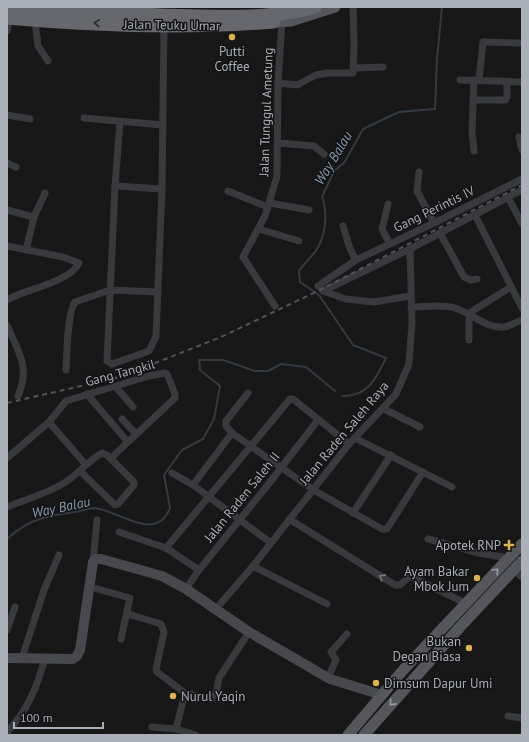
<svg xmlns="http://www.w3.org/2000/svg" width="529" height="742" viewBox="0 0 529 742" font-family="'PT Sans',sans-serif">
<rect width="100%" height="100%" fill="#181819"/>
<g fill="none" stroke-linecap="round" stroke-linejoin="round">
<!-- stream -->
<g stroke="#333a41" stroke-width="2">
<path d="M342 396C367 397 376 379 386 358L353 345 319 295 300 282 299 271C304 264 310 258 315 252 326 237 328 213 322 197L334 171 344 163 363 129 399 112 435 109 437 59 442 7"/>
<path d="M7 539C30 518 46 516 76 512 82 511 89 508 94 508 119 510 155 544 170 508L164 475 182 450 203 439 214 419 220 386 200 370 199 360H223L255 371H268L281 364 306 367 335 391"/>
</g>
<!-- street -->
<g stroke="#393a3e" stroke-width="7">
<polyline points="35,20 38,46 48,61"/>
<polyline points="7,31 9,18"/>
<polyline points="354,68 383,67"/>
<polyline points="460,80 522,82"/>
<polyline points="479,80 483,42 522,43"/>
<polyline points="278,83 297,85 316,75 328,73 353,73 354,45 353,7"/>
<polyline points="473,100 505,100 507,97 507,81"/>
<polyline points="7,115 30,119"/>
<polyline points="84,118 163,125"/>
<polyline points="120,122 115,186 107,361 112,364 149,351 156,336 162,189 164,25"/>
<polyline points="519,137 522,150"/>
<polyline points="278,143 314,146 324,154"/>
<polyline points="474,151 472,131 474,80"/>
<polyline points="7,163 16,167"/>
<polyline points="419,172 417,191 434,223"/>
<polyline points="115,186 162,189"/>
<polyline points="228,191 268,207"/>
<polyline points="508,197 522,224"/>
<polyline points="270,203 309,210"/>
<polyline points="388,204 382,229 390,244"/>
<polyline points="7,210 34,217"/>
<polyline points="475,215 522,308"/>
<polyline points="343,226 350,249 356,260"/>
<polyline points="259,229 299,241"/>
<polyline points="440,233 464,277 471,280 477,279"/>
<path d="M7 246 63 257 79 263C68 284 26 288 7 300"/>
<polyline points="26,250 34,217 45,193"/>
<polyline points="318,286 356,260 434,223 522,179"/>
<polyline points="323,291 410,249 522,190"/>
<polyline points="323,291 346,299 374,302 410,296"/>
<polyline points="275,306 243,257 265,216 277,176 278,83 282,21"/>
<path d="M411 307C425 307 441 304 455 308 471 313 487 329 504 327 510 326 517 322 522 320"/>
<path d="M7 325C18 352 31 367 18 396"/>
<polyline points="469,340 469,313 511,287"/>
<path d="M66 370C67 355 67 313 75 302L110 290 158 292"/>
<polyline points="116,387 133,407"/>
<polyline points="248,393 226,421 226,426 232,433 312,489 382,529 387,529 423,472"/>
<polyline points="87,394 127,441"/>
<polyline points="384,409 420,427"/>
<polyline points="122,419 135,433"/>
<polyline points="49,422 85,464"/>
<polyline points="355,438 452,487"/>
<polyline points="7,458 49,422 66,401 149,376 164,373 167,374 175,394 175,398 111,458"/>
<polyline points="172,473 193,485 271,543"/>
<polyline points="193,485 232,433"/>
<path d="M7 507C26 499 50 493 67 481 80 472 88 461 102 453L107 455 134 482V485L118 504 115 505 80 471"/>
<polyline points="353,513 391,455"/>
<polyline points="289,519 395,585 400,585 410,576 465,603"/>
<polyline points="119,532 166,548 199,570"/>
<polyline points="428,539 479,553 508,558"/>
<polyline points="166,548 290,399 293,399 349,444"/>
<polyline points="93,562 97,520"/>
<polyline points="253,566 327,604"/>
<polyline points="514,570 522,577"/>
<polyline points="90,587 130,598 121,639"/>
<polyline points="186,589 199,570 267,486 318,420"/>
<polyline points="215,610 253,566 349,444 396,394 409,364 412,323 410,249"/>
<polyline points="128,614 161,624 164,632 156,669 157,672 185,693 211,699 216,694 219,678 249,632"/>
<polyline points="7,630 15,607"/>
<polyline points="22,658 44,590 59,555"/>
<polyline points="328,678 336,660 331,652 347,634"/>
<polyline points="185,693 176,729 196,735"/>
<polyline points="508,716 522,718"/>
<polyline points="152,727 176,729"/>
<path d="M7 732C28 710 37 687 45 658"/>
</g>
<!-- secondary -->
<polyline stroke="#47494e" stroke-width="10" points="7,658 73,659 77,656 80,650 93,562 96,559 101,559 162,576 186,589 249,632 330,679 382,695"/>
<!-- primary -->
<g stroke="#55575d" stroke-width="11">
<polyline points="276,22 291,21 335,7"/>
<polyline points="348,735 404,669 522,544"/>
<polyline points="364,735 460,627 522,561"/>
</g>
<!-- highway -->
<g stroke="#66686e" stroke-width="13">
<path d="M7 8C58 13 109 13 160 15 206 16 271 20 315 7"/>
<path d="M7 18C95 26 186 29 274 22"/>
</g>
<!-- rail -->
<polyline stroke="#525459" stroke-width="2" stroke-dasharray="5 4" stroke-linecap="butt" points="7,403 120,377 221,337 320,290 522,185"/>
</g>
<!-- one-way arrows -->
<defs><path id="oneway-chevron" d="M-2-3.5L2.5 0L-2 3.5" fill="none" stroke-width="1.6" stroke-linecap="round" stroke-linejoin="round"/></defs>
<use stroke="#28282a" href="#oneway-chevron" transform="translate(97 23) rotate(-177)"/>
<g stroke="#9a9da6">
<use href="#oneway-chevron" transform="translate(496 571) rotate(-46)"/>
<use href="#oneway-chevron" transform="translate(392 703) rotate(132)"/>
</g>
<use stroke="#787a81" href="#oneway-chevron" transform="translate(382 577) rotate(-148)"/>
<!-- markers -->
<g fill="#ddb34c" stroke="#131314" stroke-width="1.5">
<circle cx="232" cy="37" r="4"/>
<path d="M507 539h4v4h4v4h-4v4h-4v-4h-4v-4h4z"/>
<circle cx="477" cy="578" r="4"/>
<circle cx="469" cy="648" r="4"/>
<circle cx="376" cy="683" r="4"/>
<circle cx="173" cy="696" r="4"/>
</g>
<g text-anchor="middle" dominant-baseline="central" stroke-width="3" stroke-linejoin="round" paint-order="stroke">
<!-- street labels -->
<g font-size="13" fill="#abafb8" stroke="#131314">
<text transform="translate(172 25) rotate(1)">Jalan Teuku Umar</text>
<text transform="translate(266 112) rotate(-88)">Jalan Tunggul Ametung</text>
<text transform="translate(434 209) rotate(-26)">Gang Perintis IV</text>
<text transform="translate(120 373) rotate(-15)">Gang Tangkil</text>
<text transform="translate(344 433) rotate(-50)">Jalan Raden Saleh Raya</text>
<text transform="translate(242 497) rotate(-51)">Jalan Raden Saleh II</text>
</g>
<!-- poi labels -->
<g font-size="13" fill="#abafb8" stroke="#131314" text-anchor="end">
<text x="232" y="51" text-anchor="middle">Putti<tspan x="232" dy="15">Coffee</tspan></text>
<text x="501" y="545">Apotek RNP</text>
<text x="469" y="571">Ayam Bakar<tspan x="469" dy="15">Mbok Jum</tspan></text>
<text x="461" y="641">Bukan<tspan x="461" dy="15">Degan Biasa</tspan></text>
<text x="384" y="683" text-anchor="start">Dimsum Dapur Umi</text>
<text x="181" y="696" text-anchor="start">Nurul Yaqin</text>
</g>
<!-- water labels -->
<g font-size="14" font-style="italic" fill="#879aae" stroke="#131314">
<text transform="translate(333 158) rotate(-59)">Way Balau</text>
<text transform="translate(61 507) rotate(-12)">Way Balau</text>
</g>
</g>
<!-- border -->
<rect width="529" height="742" fill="none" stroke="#abafb8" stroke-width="16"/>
<!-- scale -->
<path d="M14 722v6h89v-6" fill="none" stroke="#abafb8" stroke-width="2"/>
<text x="20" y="722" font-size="12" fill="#abafb8" stroke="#131314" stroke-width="3" paint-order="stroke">100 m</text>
</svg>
